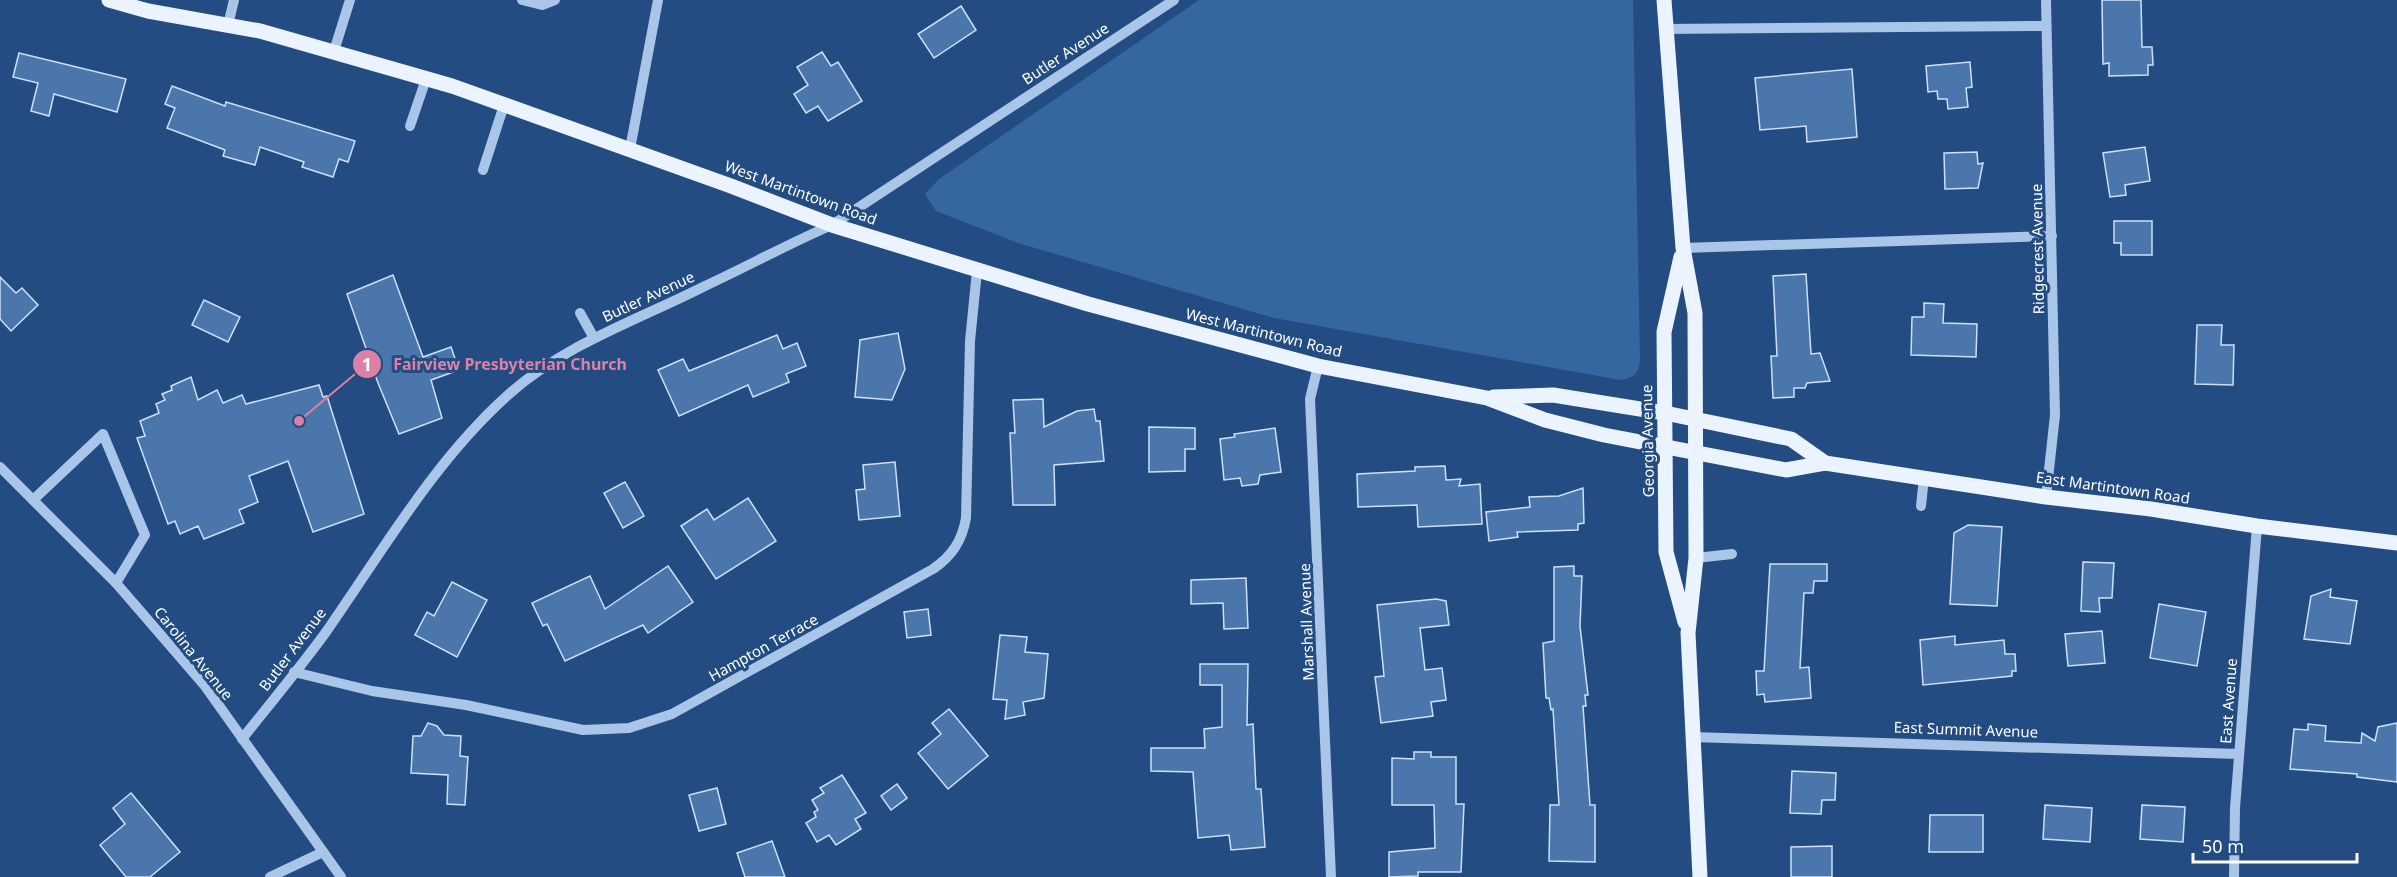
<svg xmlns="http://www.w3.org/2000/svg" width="2397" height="877" viewBox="0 0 2397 877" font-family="'Noto Sans',sans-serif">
<rect width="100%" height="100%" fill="#224c82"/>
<!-- green -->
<path fill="#3666a0" d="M1199 0H1633L1640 359C1639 373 1635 377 1621 380L1274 318 1018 243 936 211 925 194 939 179Z"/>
<!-- building -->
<g fill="#4b76ab" stroke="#cde0f6" stroke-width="1.5">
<polygon points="2102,0 2141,0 2142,47 2152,47 2153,65 2148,65 2148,75 2109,76 2109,63 2103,64"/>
<polygon points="961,6 976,30 934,58 918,34"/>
<polygon points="822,52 831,66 838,62 862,101 828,121 818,106 806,113 794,94 808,85 797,67"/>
<polygon points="19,53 126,79 117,112 54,94 49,116 31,111 38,83 13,77"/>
<polygon points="1970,62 1972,87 1966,88 1968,107 1948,109 1947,99 1938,99 1937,91 1928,92 1926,66"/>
<polygon points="1852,69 1857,137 1807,142 1806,126 1760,130 1755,78"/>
<polygon points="172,86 225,106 226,102 355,141 348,162 339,159 333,177 302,167 304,162 260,147 255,165 223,156 225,150 167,128 175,108 165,104"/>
<polygon points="2145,147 2150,181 2125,185 2126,195 2110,197 2103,153"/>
<polygon points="1977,152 1978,164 1983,163 1978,188 1945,189 1944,153"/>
<polygon points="2114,221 2152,221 2152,255 2121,255 2121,243 2114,243"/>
<polygon points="1806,274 1811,354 1820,353 1830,381 1807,383 1805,388 1794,388 1794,397 1773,398 1771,356 1777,356 1773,276"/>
<polygon points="393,275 423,357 451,347 459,370 431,380 442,418 399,434 378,383 347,294"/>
<polygon points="0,277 16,293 22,288 38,305 11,331 0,319"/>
<polygon points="204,300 240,317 228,342 192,325"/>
<polygon points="1924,303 1944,304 1943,323 1977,324 1976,357 1911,355 1912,317 1924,317"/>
<polygon points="2197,325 2222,325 2221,345 2234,345 2233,385 2195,384"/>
<polygon points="898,333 905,369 892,400 855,397 860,340"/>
<polygon points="777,335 783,349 797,343 806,366 786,374 789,382 753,397 748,385 679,416 658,370 683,359 689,371"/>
<polygon points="191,377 198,400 217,390 223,403 242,395 246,404 319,385 323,397 327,396 364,514 313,532 288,461 249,476 258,502 239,510 244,523 204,539 198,526 180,534 175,521 168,524 137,438 145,436 140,421 159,413 156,404 165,400 162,394 172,390 171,386"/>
<polygon points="1043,399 1044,427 1077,411 1094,409 1096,421 1100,421 1104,461 1054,465 1055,505 1013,505 1010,433 1015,433 1013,400"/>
<polygon points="1149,427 1195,428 1195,449 1185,449 1185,471 1149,472"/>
<polygon points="1275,428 1281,472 1260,475 1258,484 1242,486 1240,478 1224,480 1220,439 1235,437 1234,434"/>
<polygon points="895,462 900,516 859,520 856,490 865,489 863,465"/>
<polygon points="1445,466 1446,480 1461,479 1459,486 1480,484 1482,524 1418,527 1417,505 1358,507 1357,474 1415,471 1415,467"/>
<polygon points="625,482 644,516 623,528 604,493"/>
<polygon points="1583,488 1584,523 1578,524 1578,530 1517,532 1518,537 1489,541 1486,512 1530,507 1529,497 1559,496"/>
<polygon points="748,498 776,541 716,579 681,526 707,509 714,520"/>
<polygon points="1968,525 2002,527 1997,606 1950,604 1954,533"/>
<polygon points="2083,562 2114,563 2112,598 2099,598 2100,612 2081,611"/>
<polygon points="1770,564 1827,564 1827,581 1814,581 1813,593 1804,593 1800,668 1809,667 1811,698 1765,702 1764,694 1757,695 1756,671 1764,671"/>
<polygon points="668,566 693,602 648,633 643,625 565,661 547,624 543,626 532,603 590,576 605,609"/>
<polygon points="1574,566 1574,576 1582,576 1580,626 1588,695 1585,695 1586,706 1583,706 1590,805 1595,805 1595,862 1549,861 1550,805 1559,805 1553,709 1551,710 1549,698 1546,698 1543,643 1554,641 1554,567"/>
<polygon points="1246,578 1248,628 1224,629 1223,603 1191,604 1191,580"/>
<polygon points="452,582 487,600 457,657 415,635 427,612 434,616"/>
<polygon points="2331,589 2330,597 2357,601 2350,644 2304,639 2311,596"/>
<polygon points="1436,599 1446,601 1449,625 1420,628 1425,670 1442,668 1446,700 1431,702 1433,716 1381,723 1375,677 1384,676 1377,605"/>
<polygon points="2159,604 2206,612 2197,666 2150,658"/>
<polygon points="928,609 931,635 907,638 904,612"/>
<polygon points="2102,631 2105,663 2068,666 2065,634"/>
<polygon points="1000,635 1027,637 1025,652 1048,654 1044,698 1023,702 1025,715 1005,719 1007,700 993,699"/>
<polygon points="1955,636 1955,645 2004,640 2005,654 2015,654 2016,671 2012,671 2012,676 1923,685 1920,640"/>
<polygon points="1200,664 1248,664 1247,725 1253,724 1256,789 1261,789 1265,847 1231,850 1229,835 1198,838 1193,772 1151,771 1151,748 1205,748 1204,729 1222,727 1222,685 1200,685"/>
<polygon points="949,709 988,756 948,789 918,753 941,734 932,723"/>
<polygon points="428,723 437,726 444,735 461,736 460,756 468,757 465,805 447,804 448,775 411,773 413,736 421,736"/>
<polygon points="2397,723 2397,782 2357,777 2357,774 2290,769 2294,729 2308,730 2308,724 2326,726 2325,741 2361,743 2362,733 2375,741 2378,727"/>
<polygon points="1414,752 1431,752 1431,757 1456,757 1456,804 1464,804 1461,872 1418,872 1418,876 1389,877 1389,852 1435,848 1434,805 1392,805 1392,758 1414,759"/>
<polygon points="1792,771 1836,773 1835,800 1822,800 1821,814 1790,813"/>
<polygon points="842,775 866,813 855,819 861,829 836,845 829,835 817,842 806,823 816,817 814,812 818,810 812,800 824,793 820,788"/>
<polygon points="897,784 907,798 891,810 881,796"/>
<polygon points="717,788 726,824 699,831 689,795"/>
<polygon points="131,793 180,852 150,877 126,877 100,845 125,824 113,808"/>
<polygon points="2045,805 2092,808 2090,842 2043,839"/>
<polygon points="2142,805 2185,807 2183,842 2140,839"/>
<polygon points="1930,815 1983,815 1983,852 1929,852"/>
<polygon points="772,841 785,877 745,877 737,853"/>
<polygon points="1832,846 1832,877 1791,877 1791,847"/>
</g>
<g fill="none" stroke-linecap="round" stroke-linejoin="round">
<!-- minor -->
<g stroke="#a9c6e8" stroke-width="10">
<polyline points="522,0 542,5 555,0"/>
<polyline points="2046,0 2055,415 2046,497"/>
<polyline points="228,25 234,0"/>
<polyline points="1665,29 2046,26"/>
<polyline points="334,51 350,0"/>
<polyline points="410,126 426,79"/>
<polyline points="630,149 658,0"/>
<polyline points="483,170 504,105"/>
<polyline points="1683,248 2052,236"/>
<polyline points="580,313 594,338"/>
<polyline points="1318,366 1310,399 1331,877"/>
<polyline points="0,467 116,583 205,686 341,877"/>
<polyline points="33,500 103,434 145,535 116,583"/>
<polyline points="1921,506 1924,477"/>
<polyline points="1696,558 1732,554"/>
<path d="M294 672 372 691 466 705 583 730 629 728 672 714 933 569C952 556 962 541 966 518L970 341 977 271"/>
<polyline points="1692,737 2239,754"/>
<path d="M242 739C270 704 299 669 326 632 382 552 434 461 508 395 565 344 638 320 705 286 748 266 788 244 832 225L1174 0"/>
<polyline points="270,877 323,852"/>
<polyline points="2234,877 2235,808 2257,526"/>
</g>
<!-- major -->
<g stroke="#ebf3fe" stroke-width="15">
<polyline points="109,0 148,11 260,31 452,86 731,186 832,225 1088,304 1318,366 1487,398 1545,420 1604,435 1786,470 1825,463 2046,497 2151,509 2257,526 2397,543"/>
<polyline points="1664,0 1683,248 1695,313 1696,558 1688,633 1700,877"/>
<polyline points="1681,257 1664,332 1666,552 1685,622"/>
<polyline points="1493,397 1553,395 1665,413 1791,439 1825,463"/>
</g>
</g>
<g text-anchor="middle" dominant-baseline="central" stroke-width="6" stroke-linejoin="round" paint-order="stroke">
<!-- street labels -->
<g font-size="15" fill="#fff" stroke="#224c82">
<text transform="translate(1065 53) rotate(-33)">Butler Avenue</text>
<text transform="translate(801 192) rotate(20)">West Martintown Road</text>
<text transform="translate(2037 249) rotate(-91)">Ridgecrest Avenue</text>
<text transform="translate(648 296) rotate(-25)">Butler Avenue</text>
<text transform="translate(1264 332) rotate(14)">West Martintown Road</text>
<text transform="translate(1647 441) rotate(-91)">Georgia Avenue</text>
<text transform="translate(2113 487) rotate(8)">East Martintown Road</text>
<text transform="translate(1306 622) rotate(-92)">Marshall Avenue</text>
<text transform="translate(763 647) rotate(-29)">Hampton Terrace</text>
<text transform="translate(292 649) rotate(-53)">Butler Avenue</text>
<text transform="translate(194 653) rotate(51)">Carolina Avenue</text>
<text transform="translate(2228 701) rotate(-86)">East Avenue</text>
<text transform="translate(1966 729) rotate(2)">East Summit Avenue</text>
</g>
</g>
<!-- callouts -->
<path fill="none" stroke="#dd80a5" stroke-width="2" d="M299 421L367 364"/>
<g fill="#dd80a5" stroke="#224c82" stroke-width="2">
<circle cx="299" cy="421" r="6"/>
<circle cx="367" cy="364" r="15"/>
</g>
<g font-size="18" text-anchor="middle" font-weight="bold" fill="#fff">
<text x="367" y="371">1</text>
</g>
<g font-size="16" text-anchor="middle" font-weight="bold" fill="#dd80a5" stroke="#224c82" stroke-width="6" stroke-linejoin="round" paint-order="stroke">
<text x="510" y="370">Fairview Presbyterian Church</text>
</g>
<!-- scale -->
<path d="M2193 853v9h164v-9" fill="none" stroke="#ffffff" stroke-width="3"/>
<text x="2202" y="853" font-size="18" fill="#ffffff" stroke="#224c82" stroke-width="4.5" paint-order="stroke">50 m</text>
</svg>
